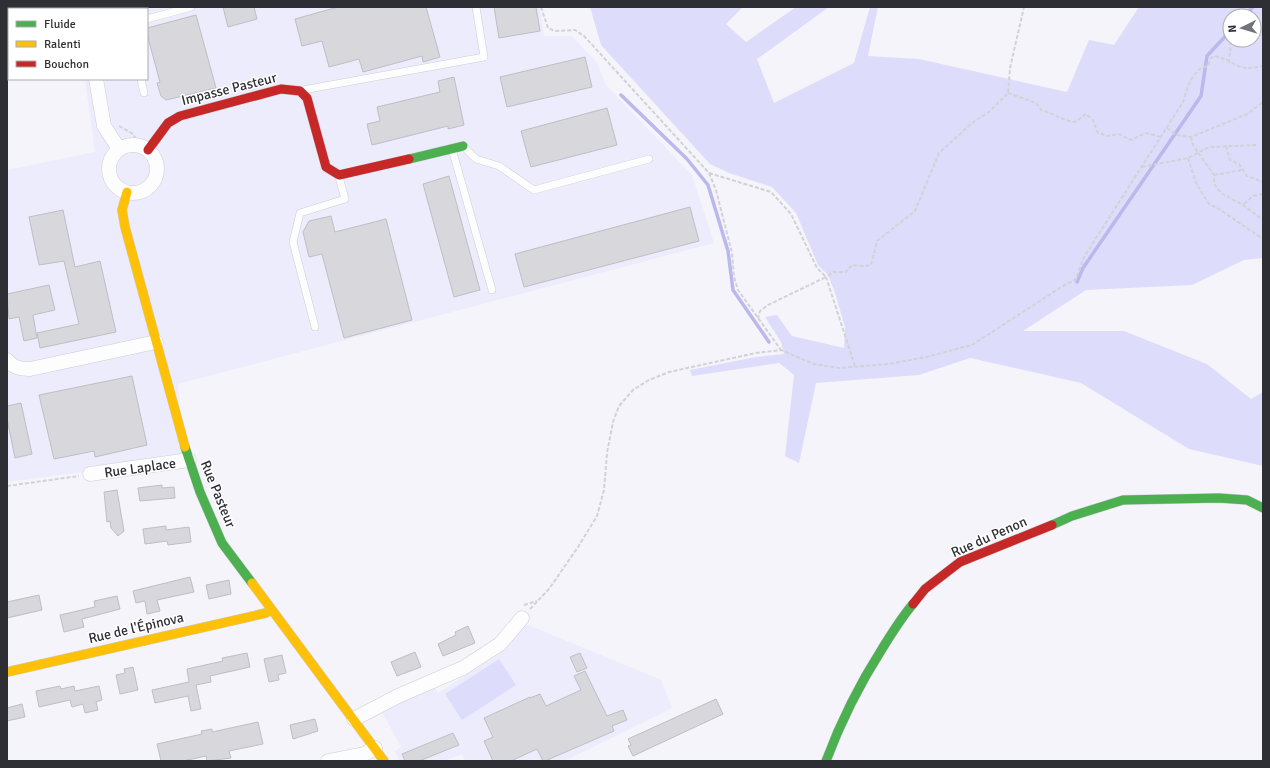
<svg xmlns="http://www.w3.org/2000/svg" width="1270" height="768" viewBox="0 0 1270 768" font-family="Signika,sans-serif">
<rect width="100%" height="100%" fill="#f4f4fa"/>
<!-- built -->
<g fill="#ececfc">
<polygon points="74,7 540,7 544,36 572,36 597,63 606,85 692,175 714,243 178,384 183,459 7,482 7,170 95,152 85,79 147,79 147,9 75,9"/>
<polygon points="526,624 661,680 672,708 565,761 465,761 462,754 445,761 400,761 395,751 401,747 382,712 434,686 438,693 502,652"/>
</g>
<!-- green -->
<g fill="#ddddfb" fill-rule="evenodd">
<path d="M590 7H743L726 24 746 42 796 7H829L757 59 774 103 854 63 870 7H878L868 56 919 59 1067 92 1089 40 1114 45 1139 7H1263V258L1244 260 1192 285 1086 290 1023 331H1124L1207 364 1251 399 1263 392V466L1189 449 1081 383 970 358 919 375 816 383 799 463 785 456 794 375 779 363 692 376 690 370 756 357 784 354 781 342 765 317 777 315 792 336 844 348 845 327 834 290 828 275 818 265 796 213 772 187 729 173 710 164 601 45ZM1230 16H1254V40H1230Z"/>
<polygon points="499,659 516,685 462,720 445,694"/>
</g>
<g fill="none" stroke-linecap="round" stroke-linejoin="round">
<!-- stream -->
<g stroke="#bbb8ed" stroke-width="3.5">
<polyline points="1244,16 1253,7"/>
<polyline points="621,95 687,159 708,185 728,251 733,290 769,342"/>
<polyline points="1077,282 1083,268 1201,96 1207,56 1230,31"/>
</g>
</g>
<!-- building -->
<g fill="#d7d7dc" stroke="#bebec4">
<polygon points="223,7 254,7 257,19 228,27"/>
<polygon points="338,7 426,7 440,57 423,62 422,56 363,72 359,59 329,67 322,41 302,46 295,19"/>
<polygon points="494,7 536,7 540,31 499,38"/>
<polygon points="196,15 216,88 166,100 161,96 157,83 160,82 147,34 147,28"/>
<polygon points="585,57 592,87 507,107 500,77"/>
<polygon points="454,77 464,125 448,129 448,126 372,145 367,124 380,121 377,107 440,92 438,81"/>
<polygon points="607,108 617,145 531,167 521,131"/>
<polygon points="449,176 480,290 454,297 423,184"/>
<polygon points="690,207 699,241 524,287 515,254"/>
<polygon points="63,210 75,267 100,261 116,332 40,348 37,333 79,324 64,261 39,265 29,217"/>
<polygon points="331,216 335,232 386,219 412,320 344,338 322,254 309,257 303,232 309,221"/>
<polygon points="49,285 55,310 33,315 37,338 24,341 19,317 9,319 7,294"/>
<polygon points="132,376 147,445 95,457 94,451 54,459 39,395"/>
<polygon points="21,403 32,454 15,458 7,419 7,406"/>
<polygon points="162,485 162,488 174,487 175,498 140,501 138,488"/>
<polygon points="117,490 124,531 118,536 111,528 110,521 107,522 104,492"/>
<polygon points="166,526 166,530 189,527 191,542 168,545 167,541 145,544 143,529"/>
<polygon points="190,577 194,592 157,600 160,611 147,614 145,601 136,603 133,591"/>
<polygon points="229,580 231,594 209,599 206,585"/>
<polygon points="39,595 42,610 7,618 7,602"/>
<polygon points="117,596 120,609 82,619 84,627 64,632 60,615 95,607 94,601"/>
<polygon points="468,626 475,643 443,656 438,644 456,635 455,632"/>
<polygon points="415,652 421,667 397,676 391,662"/>
<polygon points="247,653 250,667 210,676 211,682 196,685 201,709 191,711 188,696 155,703 152,690 189,682 187,669 223,661 222,658"/>
<polygon points="580,653 587,668 577,672 570,657"/>
<polygon points="282,655 286,673 278,675 279,680 269,682 264,659"/>
<polygon points="133,667 138,690 120,694 116,675 125,673 124,669"/>
<polygon points="585,671 607,716 623,710 627,720 612,726 614,731 545,761 543,761 537,749 511,761 493,761 484,741 493,737 484,718 530,697 530,698 540,694 546,706 581,690 574,676"/>
<polygon points="60,686 61,689 74,686 75,691 99,686 102,700 96,702 98,710 85,713 83,704 72,707 70,700 39,707 36,691"/>
<polygon points="716,699 723,714 633,756 628,746 631,745 628,739"/>
<polygon points="22,704 25,717 7,721 7,708"/>
<polygon points="315,719 318,731 293,739 290,725"/>
<polygon points="258,722 263,744 229,751 231,758 207,761 206,756 183,761 161,761 157,744 202,734 201,731 212,729 212,732"/>
<polygon points="453,733 459,745 419,761 405,761 402,754"/>
</g>
<g fill="none" stroke-linecap="round" stroke-linejoin="round">
<defs>
<g id="lane">
<polyline points="147,19 191,7"/>
<polyline points="141,79 144,93"/>
<polyline points="303,90 484,57 476,7"/>
<polyline points="463,146 476,159 499,166 534,190 649,159"/>
<polyline points="452,149 492,290"/>
<polyline points="315,327 293,242 300,213 345,199 339,177"/>
</g>
<g id="street">
<polyline points="85,7 86,9"/>
<polyline points="96,79 104,126 119,149"/>
<circle cx="133" cy="169" r="24"/>
<path d="M7 360C14 368 20 369 30 369L156 342"/>
<polyline points="90,474 189,460"/>
<polyline points="354,719 398,696 463,668 500,644 522,618"/>
<polyline points="328,761 364,754 375,748"/>
</g>
<g id="fast">
<polyline points="409,159 463,146"/>
<polyline points="185,447 200,492 222,543 252,583"/>
<polyline points="1052,525 1072,516 1123,500 1219,498 1247,500 1263,508"/>
<path d="M826 761C841 721 859 685 882 649 892 633 901 618 913 604"/>
</g>
<g id="slow">
<polyline points="127,192 122,210 125,227 185,447"/>
<polyline points="252,583 384,761"/>
<polyline points="7,672 266,613 271,610"/>
</g>
<g id="jam">
<polyline points="148,150 168,123 180,116 281,89 300,91 307,98 326,167 339,175 409,159"/>
<polyline points="913,604 925,589 960,562 1052,525"/>
</g>
</defs>
<!-- lane casing -->
<use href="#lane" stroke="#cdcdd3" stroke-width="8"/>
<!-- street casing -->
<use href="#street" stroke="#cdcdd3" stroke-width="15"/>
<!-- fast casing -->
<use href="#fast" stroke="#cdcdd3" stroke-width="10"/>
<!-- slow casing -->
<use href="#slow" stroke="#cdcdd3" stroke-width="10"/>
<!-- jam casing -->
<use href="#jam" stroke="#cdcdd3" stroke-width="10"/>
<!-- path -->
<g stroke="#d2d2d6" stroke-width="2" stroke-dasharray="4 2" stroke-linecap="butt">
<polyline points="541,7 548,28 555,31 575,30 584,36 709,173 716,190 732,253 734,277 738,290 781,350"/>
<polyline points="1254,28 1263,31"/>
<polyline points="1229,63 1231,40"/>
<path d="M1008 93 1036 103 1041 110C1053 113 1063 121 1075 122L1086 114 1093 120 1097 132 1107 136 1119 134 1131 140 1146 133 1161 137"/>
<polyline points="119,126 133,134 137,141"/>
<polyline points="1167,128 1176,135 1191,137 1247,114 1263,102"/>
<polyline points="1191,137 1193,145 1214,175 1214,184 1221,193 1243,205 1263,220"/>
<polyline points="1226,146 1230,160 1239,164 1247,176 1263,182"/>
<polyline points="1188,158 1196,183 1209,204 1219,209 1263,239"/>
<polyline points="1142,167 1188,158 1209,147 1256,145"/>
<polyline points="709,173 771,192 791,214 817,268 826,277 768,305 760,311 758,318"/>
<polyline points="1214,175 1242,170"/>
<polyline points="1244,204 1253,196 1263,194"/>
<polyline points="855,366 826,277 833,272 846,272 852,265 863,266 871,265 877,241 915,211 939,153 972,123 989,112 1008,93 1010,68 1024,7"/>
<polyline points="7,486 79,476"/>
<polyline points="524,605 537,601"/>
<path d="M530 609 549 589 578 547 597 516 604 490 607 453 613 422 619 406 633 390 649 380 669 372 756 353 781 350 814 364 839 368 889 364 926 357 972 345 1063 286 1076 279 1084 257 1183 102C1187 89 1192 68 1208 66L1211 58 1214 56C1237 60 1234 73 1263 66"/>
</g>
<!-- lane -->
<use href="#lane" stroke="#fdfdfe" stroke-width="7"/>
<!-- street -->
<use href="#street" stroke="#fdfdfe" stroke-width="14"/>
<!-- fast -->
<use href="#fast" stroke="#4caf50" stroke-width="9"/>
<!-- slow -->
<use href="#slow" stroke="#ffc107" stroke-width="9"/>
<!-- jam -->
<use href="#jam" stroke="#c62828" stroke-width="9"/>
</g>
<g text-anchor="middle" dominant-baseline="central" stroke-width="3" stroke-linejoin="round" paint-order="stroke">
<!-- street labels -->
<g font-size="14" fill="#2e2e35" stroke="#fff">
<text transform="translate(229 89) rotate(-14)">Impasse Pasteur</text>
<text transform="translate(140 468) rotate(-8)">Rue Laplace</text>
<text transform="translate(218 494) rotate(68)">Rue Pasteur</text>
<text transform="translate(989 537) rotate(-24)">Rue du Penon</text>
<text transform="translate(136 628) rotate(-13)">Rue de l'Épinova</text>
</g>
</g>
<!-- border -->
<rect width="1270" height="768" fill="none" stroke="#2e2e35" stroke-width="16"/>
<!-- legend -->
<rect x="8" y="8" width="140" height="72" fill="#ffffff" stroke="#ababae"/>
<rect x="16" y="21" width="20" height="6" fill="#4caf50" stroke="#ababae"/>
<text x="44" y="28" font-size="12" fill="#2e2e35">Fluide</text>
<rect x="16" y="41" width="20" height="6" fill="#ffc107" stroke="#ababae"/>
<text x="44" y="48" font-size="12" fill="#2e2e35">Ralenti</text>
<rect x="16" y="61" width="20" height="6" fill="#c62828" stroke="#ababae"/>
<text x="44" y="68" font-size="12" fill="#2e2e35">Bouchon</text>
<!-- north arrow -->
<g transform="translate(1242 28) rotate(265)"><circle r="19" fill="#ffffff" stroke="#ababae"/>
<path d="M0-3L7 15L0 10L-7 15Z" fill="#73737a"/>
<text y="-6" font-size="11" font-weight="bold" text-anchor="middle" fill="#2e2e35">N</text>
</g>
</svg>
